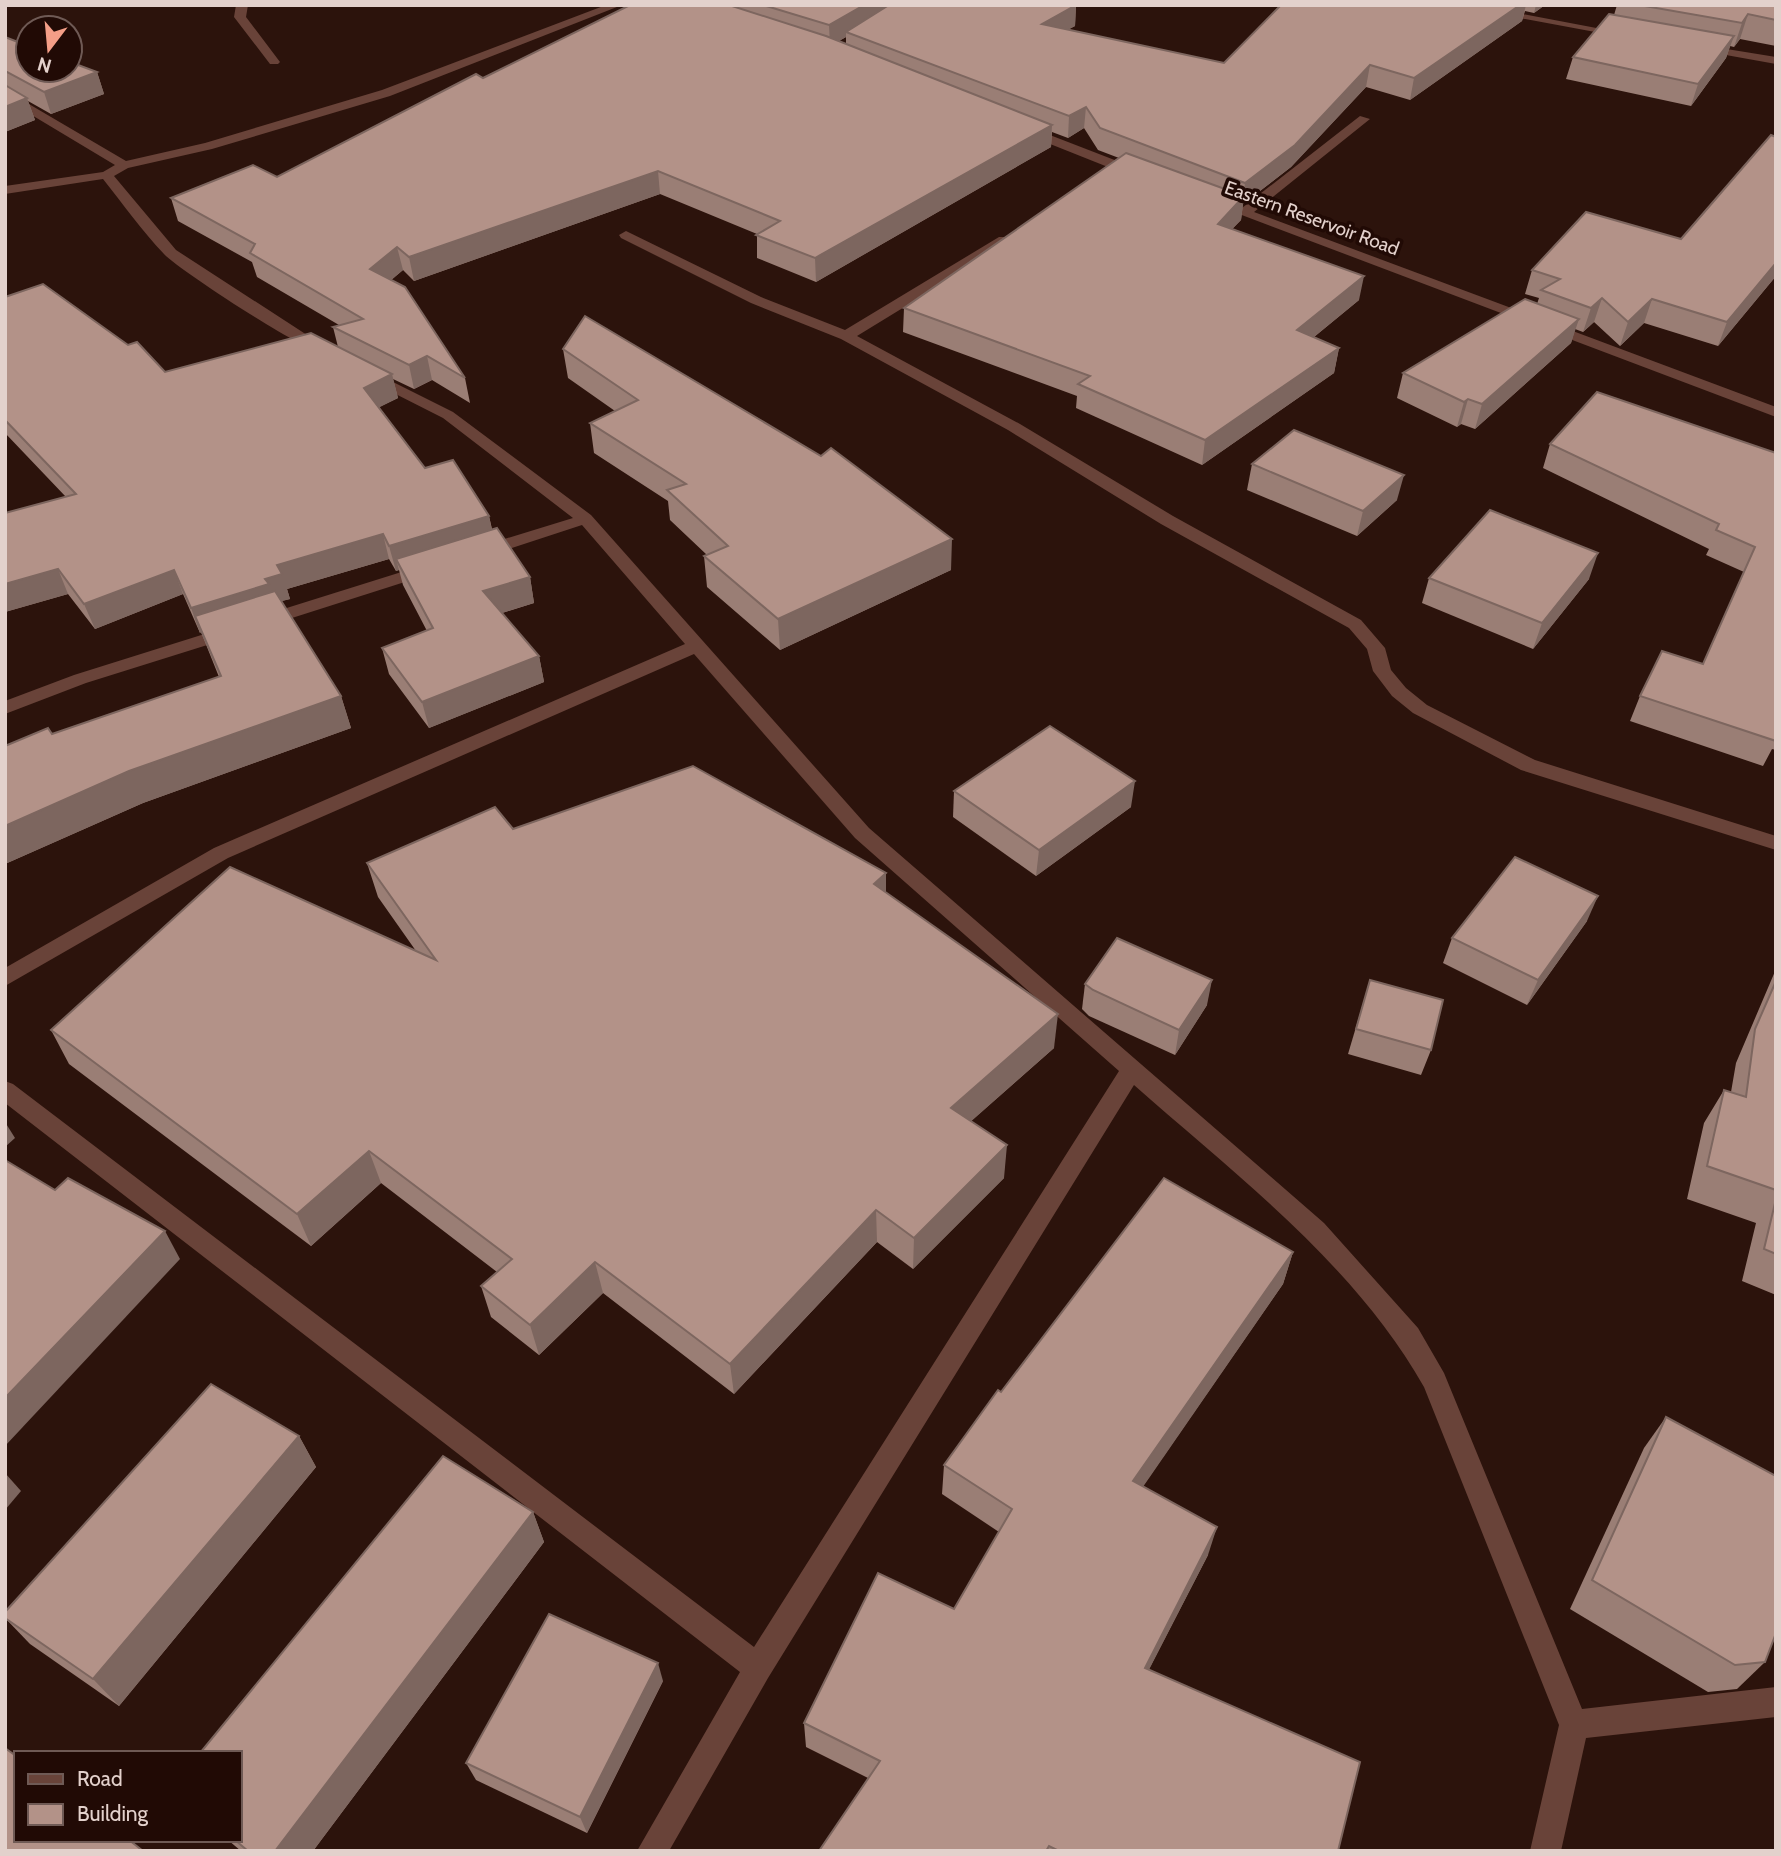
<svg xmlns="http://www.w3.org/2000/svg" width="1781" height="1856" viewBox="0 0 1781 1856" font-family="Cabin,sans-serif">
<rect width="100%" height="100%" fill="#2c130c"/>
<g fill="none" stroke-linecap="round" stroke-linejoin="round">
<!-- lane -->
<polygon fill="#694339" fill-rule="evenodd" points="236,5 248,5 246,17 280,62 278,64 270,64 234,17"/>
<!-- street -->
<g fill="#694339" fill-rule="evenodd">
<path d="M606 5H622L390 96 212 149 128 168 114 176 176 250 327 348V354C313 358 179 270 164 254 142 231 123 204 103 179L5 194V186L103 172 115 165 5 99V90L126 161 205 143 382 90Z"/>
<polygon points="1449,5 1475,5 1628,34 1622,37"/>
<polygon points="1702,45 1776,57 1776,64 1698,50 1696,48"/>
<polygon points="1360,116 1370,119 1254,212 1776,407 1776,417 1210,203 1217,199 1242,208"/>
<polygon points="1024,125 1143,171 1144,174 1133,177 1020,132 1020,126"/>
<polygon points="626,231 761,297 845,330 999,237 1009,237 1009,243 857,336 1020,424 1173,516 1361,620 1385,648 1391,670 1406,688 1427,705 1535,760 1776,836 1776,850 1521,770 1413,713 1392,696 1373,671 1367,649 1349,628 1161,524 1008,430 841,339 751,303 621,238 619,235"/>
<path d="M369 370 453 412 591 515 869 828 1324 1223 1418 1328 1444 1373 1582 1709 1776 1687V1717L1586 1738 1561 1851H1530L1559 1725 1424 1387C1355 1265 1238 1177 1134 1085L768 1678 669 1851H637L740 1672 5 1103V1081L13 1084 754 1647 1119 1071 855 838 694 654 228 858 5 986V968L214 848 685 644 582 525 487 556H475L473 552 475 548 573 518 443 418 364 378 361 375Z"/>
<polygon points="427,564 436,569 433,573 270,625 258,625 255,621 258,617"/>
<polygon points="230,626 239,632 236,636 86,683 5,714 5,701 74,675"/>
</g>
</g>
<!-- wall -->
<g fill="#9a7e75" fill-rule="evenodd">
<path d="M630 5H1076L1075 26 1067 30 1224 63 1281 5H1545L1534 13 1525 11 1522 21 1410 100 1366 87 1291 167 1243 204 1241 220 1232 229 1359 300 1314 337 1339 348 1334 373 1202 465 1076 408 1077 396 903 332 904 308 1119 158 1098 150 1084 128 1068 138 1052 132 1051 147 816 282 757 258V234L660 194 414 281 403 270 391 280 465 378 470 403 432 380 414 389 393 379 398 398 379 407 425 468 489 516 492 529 530 577 534 603 502 613 539 656 544 682 429 728 389 674 382 648 427 631 403 585 399 570 396 571 389 559 287 589 290 599 281 601 341 696 351 728 143 803 5 864V746L52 734 219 677 201 632 200 633 183 594 95 629 68 594 5 612V513L66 497 5 433V297L165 372 338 347 333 327 339 325 257 277 252 262 178 221 171 198 277 177 483 78ZM846 37V44L839 41Z"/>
<polygon points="1617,5 1776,5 1776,46 1740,39 1734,47 1730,46 1726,58 1691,106 1566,79 1573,57 1614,15"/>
<polygon points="5,37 97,72 104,94 51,114 28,101 35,120 5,132"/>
<polygon points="1532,270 1776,276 1718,346 1644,323 1620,346 1594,322 1583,332 1575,329 1571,343 1475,429 1461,424 1457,427 1397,398 1403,373 1537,304 1539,298 1525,294"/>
<polygon points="563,349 951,570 780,650 707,587 704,556 707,555 670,520 668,501 594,453 590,423 615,411 568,378"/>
<polygon points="1550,444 1776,453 1776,750 1772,749 1763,766 1630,721 1640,696 1703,664 1744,572 1706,555 1709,549 1543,468"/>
<polygon points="1252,464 1397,500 1357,536 1247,490"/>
<polygon points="1429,578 1589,579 1533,649 1422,603"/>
<polygon points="954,791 1131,807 1036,876 953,817"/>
<polygon points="513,829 886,873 886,893 1054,1048 971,1121 1004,1178 913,1269 877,1242 734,1394 603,1293 539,1355 491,1317 481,1286 497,1272 381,1183 311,1246 69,1064 51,1030 416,951 378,897 367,863"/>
<polygon points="1587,921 1527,1005 1443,963 1452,938"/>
<polygon points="1776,969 1776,1295 1742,1281 1756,1223 1687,1199 1704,1123 1724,1090 1731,1092 1736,1063"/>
<polygon points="1370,980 1431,1050 1421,1075 1348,1054"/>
<polygon points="1085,984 1207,1005 1175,1055 1089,1016 1082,1009"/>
<polygon points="1293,1252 1283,1284 1143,1486 1208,1555 1149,1669 1338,1851 819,1851 868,1778 806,1747 804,1723 954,1609 999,1532 942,1494 944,1465 1001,1392"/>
<polygon points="1666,1417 1765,1662 1737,1689 1708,1692 1570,1609 1644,1448"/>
<polygon points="299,1436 316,1467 119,1706 30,1644 5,1618 5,1612"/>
<polygon points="533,1512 544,1542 313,1851 241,1851 228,1840 240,1840"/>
<polygon points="663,1681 587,1833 476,1780 466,1763"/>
</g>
<!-- shaded-wall -->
<g fill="#7d665f">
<polygon points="864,5 899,5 846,32 846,37 830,46 829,25"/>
<polygon points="1076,5 1075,26 1040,45 1042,24"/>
<polygon points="1520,5 1526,5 1522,21 1410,100 1414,78"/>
<polygon points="1536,5 1545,5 1534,13"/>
<polygon points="1748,14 1740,39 1734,47 1742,23"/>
<polygon points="1734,36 1726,58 1691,106 1698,84"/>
<polygon points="1370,65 1366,87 1291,167 1243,204 1241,220 1214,248 1218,224 1243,198 1245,183"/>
<polygon points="97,72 104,94 51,114 44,92"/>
<polygon points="27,98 35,120 5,132 5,107"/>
<polygon points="1086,107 1084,128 1068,138 1069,116"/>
<polygon points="1052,125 1051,147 816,282 815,258"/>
<polygon points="658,171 660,194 414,281 409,257"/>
<polygon points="397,247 403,270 376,293 370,269"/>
<polygon points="1776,263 1776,276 1718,346 1727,322"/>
<polygon points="1364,276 1359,300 1292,355 1297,330"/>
<polygon points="1602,298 1594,322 1583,332 1591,308"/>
<polygon points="1652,299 1644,323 1620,346 1628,322"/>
<polygon points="1579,319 1571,343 1475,429 1482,404"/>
<polygon points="1339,348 1334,373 1202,465 1205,440"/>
<polygon points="427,356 432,380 414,389 409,365"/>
<polygon points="392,374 398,398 370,412 364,388"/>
<polygon points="1468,399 1461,424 1457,427 1464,402"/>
<polygon points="1404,475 1397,500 1357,536 1363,511"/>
<polygon points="489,516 494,540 396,559 399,570 396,571 389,546"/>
<polygon points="383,534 389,559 287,589 290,599 275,603 195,616 201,632 200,633 191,608 265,579 277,565"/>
<polygon points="952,539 951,570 780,650 778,619"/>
<polygon points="1598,553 1589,579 1533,649 1542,623"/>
<polygon points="58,569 68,594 5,612 5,584"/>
<polygon points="174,570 183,594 95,629 84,604"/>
<polygon points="530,577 534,603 489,617 483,591"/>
<polygon points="539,656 544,682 429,728 422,702"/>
<polygon points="341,696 351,728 143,803 5,864 5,826 129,771"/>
<polygon points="1135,781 1131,807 1036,876 1039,850"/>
<polygon points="886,873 886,907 874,884"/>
<polygon points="1598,896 1587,921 1527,1005 1538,980"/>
<polygon points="1212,980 1207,1005 1175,1055 1179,1030"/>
<polygon points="1058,1014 1054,1048 950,1140 951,1108"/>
<polygon points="5,1122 15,1138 5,1147"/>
<polygon points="1007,1145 1004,1178 913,1269 914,1238"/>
<polygon points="369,1151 381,1183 311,1246 297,1214"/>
<polygon points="876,1210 877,1242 734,1394 730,1364"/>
<polygon points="165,1231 180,1259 5,1446 5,1398"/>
<polygon points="1293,1252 1283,1284 1127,1510 1133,1481"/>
<polygon points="595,1262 603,1293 539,1355 530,1325"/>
<polygon points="299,1436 316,1467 119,1706 93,1679"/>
<polygon points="5,1473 21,1491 5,1510"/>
<polygon points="533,1512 544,1542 313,1851 275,1851"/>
<polygon points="1217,1527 1208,1555 1137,1693 1145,1668"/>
<polygon points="658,1663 663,1681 587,1833 580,1817"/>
</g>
<!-- building -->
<g fill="#b39288" stroke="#7d665f" stroke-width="2">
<polygon points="630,5 729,5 826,36 1052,125 815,258 756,235 780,221 658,171 409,257 397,247 370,269 405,287 465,378 427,356 409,365 333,327 363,319 250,253 255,244 171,198 253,165 277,177 476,74 483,78"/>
<polygon points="763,5 864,5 829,25"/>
<polygon points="889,5 1076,5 1042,24 1224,63 1281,5 1520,5 1414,78 1370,65 1295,145 1245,183 1100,128 1086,107 1069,116 846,32"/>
<polygon points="1639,5 1776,5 1776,20 1748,14 1742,23"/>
<polygon points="1609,14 1734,36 1698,84 1573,57"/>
<polygon points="5,37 28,46 28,70 70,70 70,62 97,72 44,92 5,71"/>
<polygon points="5,85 27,98 5,107"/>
<polygon points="1771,135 1776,137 1776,263 1727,322 1652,299 1628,322 1602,298 1591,308 1541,290 1560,279 1532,270 1586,212 1681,239"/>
<polygon points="1126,153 1244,196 1218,224 1364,276 1297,330 1339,348 1205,440 1078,384 1090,376 904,308"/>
<polygon points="43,284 128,345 137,342 165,372 311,333 392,374 364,388 425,468 453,460 489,516 389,546 383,534 277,565 282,574 265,579 269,584 191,608 174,570 84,604 58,569 5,584 5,513 76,494 5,420 5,297"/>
<polygon points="1525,299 1579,319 1482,404 1468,399 1464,402 1403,373"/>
<polygon points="585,316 821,456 831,448 952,539 778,619 704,556 728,546 667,490 686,484 590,423 638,400 563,349"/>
<polygon points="1597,392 1776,453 1776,741 1640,696 1662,651 1703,664 1755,547 1716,530 1719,524 1550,444"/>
<polygon points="1294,430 1404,475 1363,511 1252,464"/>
<polygon points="1490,510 1598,553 1542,623 1429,578"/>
<polygon points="497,528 530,577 483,591 539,656 422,702 382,648 433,628 396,559"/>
<polygon points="275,591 341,696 129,771 5,826 5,746 48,728 52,734 221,676 195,616"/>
<polygon points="1050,726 1135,781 1039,850 954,791"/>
<polygon points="693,766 886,873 874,884 1058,1014 951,1108 1007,1145 914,1238 876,1210 730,1364 595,1262 530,1325 481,1286 512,1259 369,1151 297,1214 51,1030 230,867 436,960 367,863 495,807 513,829"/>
<polygon points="1515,857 1598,896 1538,980 1452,938"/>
<polygon points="1117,938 1212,980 1179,1030 1093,990 1085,984"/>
<polygon points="1370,980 1443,1000 1431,1050 1356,1029"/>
<polygon points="1776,981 1776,1190 1707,1166 1724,1090 1746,1097 1755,1029"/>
<polygon points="5,1160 55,1190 68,1178 165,1231 5,1398"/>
<polygon points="1164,1178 1293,1252 1133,1481 1217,1527 1145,1668 1360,1762 1338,1851 1059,1851 1049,1846 1046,1851 819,1851 880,1761 804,1723 878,1573 954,1609 1012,1509 944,1465 998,1390 1001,1392"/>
<polygon points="1776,1199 1776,1254 1764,1249"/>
<polygon points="211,1384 299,1436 93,1679 5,1618 5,1612"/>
<polygon points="1666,1417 1776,1476 1776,1633 1765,1662 1735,1665 1592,1580"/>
<polygon points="443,1456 533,1512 275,1851 248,1851 235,1840 240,1840 240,1753 200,1753"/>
<polygon points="549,1614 658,1663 580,1817 466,1763"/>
<polygon points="5,1748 16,1756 16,1840 129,1840 143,1851 5,1851"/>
</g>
<g text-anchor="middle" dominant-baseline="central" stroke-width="7" stroke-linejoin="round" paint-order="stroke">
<!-- far-street labels -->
<g font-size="19" fill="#e3d1cc" stroke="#210a05">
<text transform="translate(1312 218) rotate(20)">Eastern Reservoir Road</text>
</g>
</g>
<!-- border -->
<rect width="1781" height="1856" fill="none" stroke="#e3d1cc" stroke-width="14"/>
<!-- legend -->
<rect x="14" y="1751" width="228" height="91" fill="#210a05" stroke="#6f5a55" stroke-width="2"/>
<rect x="28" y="1774" width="35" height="10" fill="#694339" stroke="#6f5a55" stroke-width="2"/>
<text x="77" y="1786" font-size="21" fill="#e3d1cc">Road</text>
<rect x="28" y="1804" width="35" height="21" fill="#b39288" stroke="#6f5a55" stroke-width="2"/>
<text x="77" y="1821" font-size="21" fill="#e3d1cc">Building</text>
<!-- north arrow -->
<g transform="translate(49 49) rotate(196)"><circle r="33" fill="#210a05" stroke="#6f5a55" stroke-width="2"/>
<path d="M0-5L12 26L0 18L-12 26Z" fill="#f49e87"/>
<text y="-10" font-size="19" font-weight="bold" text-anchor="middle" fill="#e3d1cc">N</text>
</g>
</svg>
